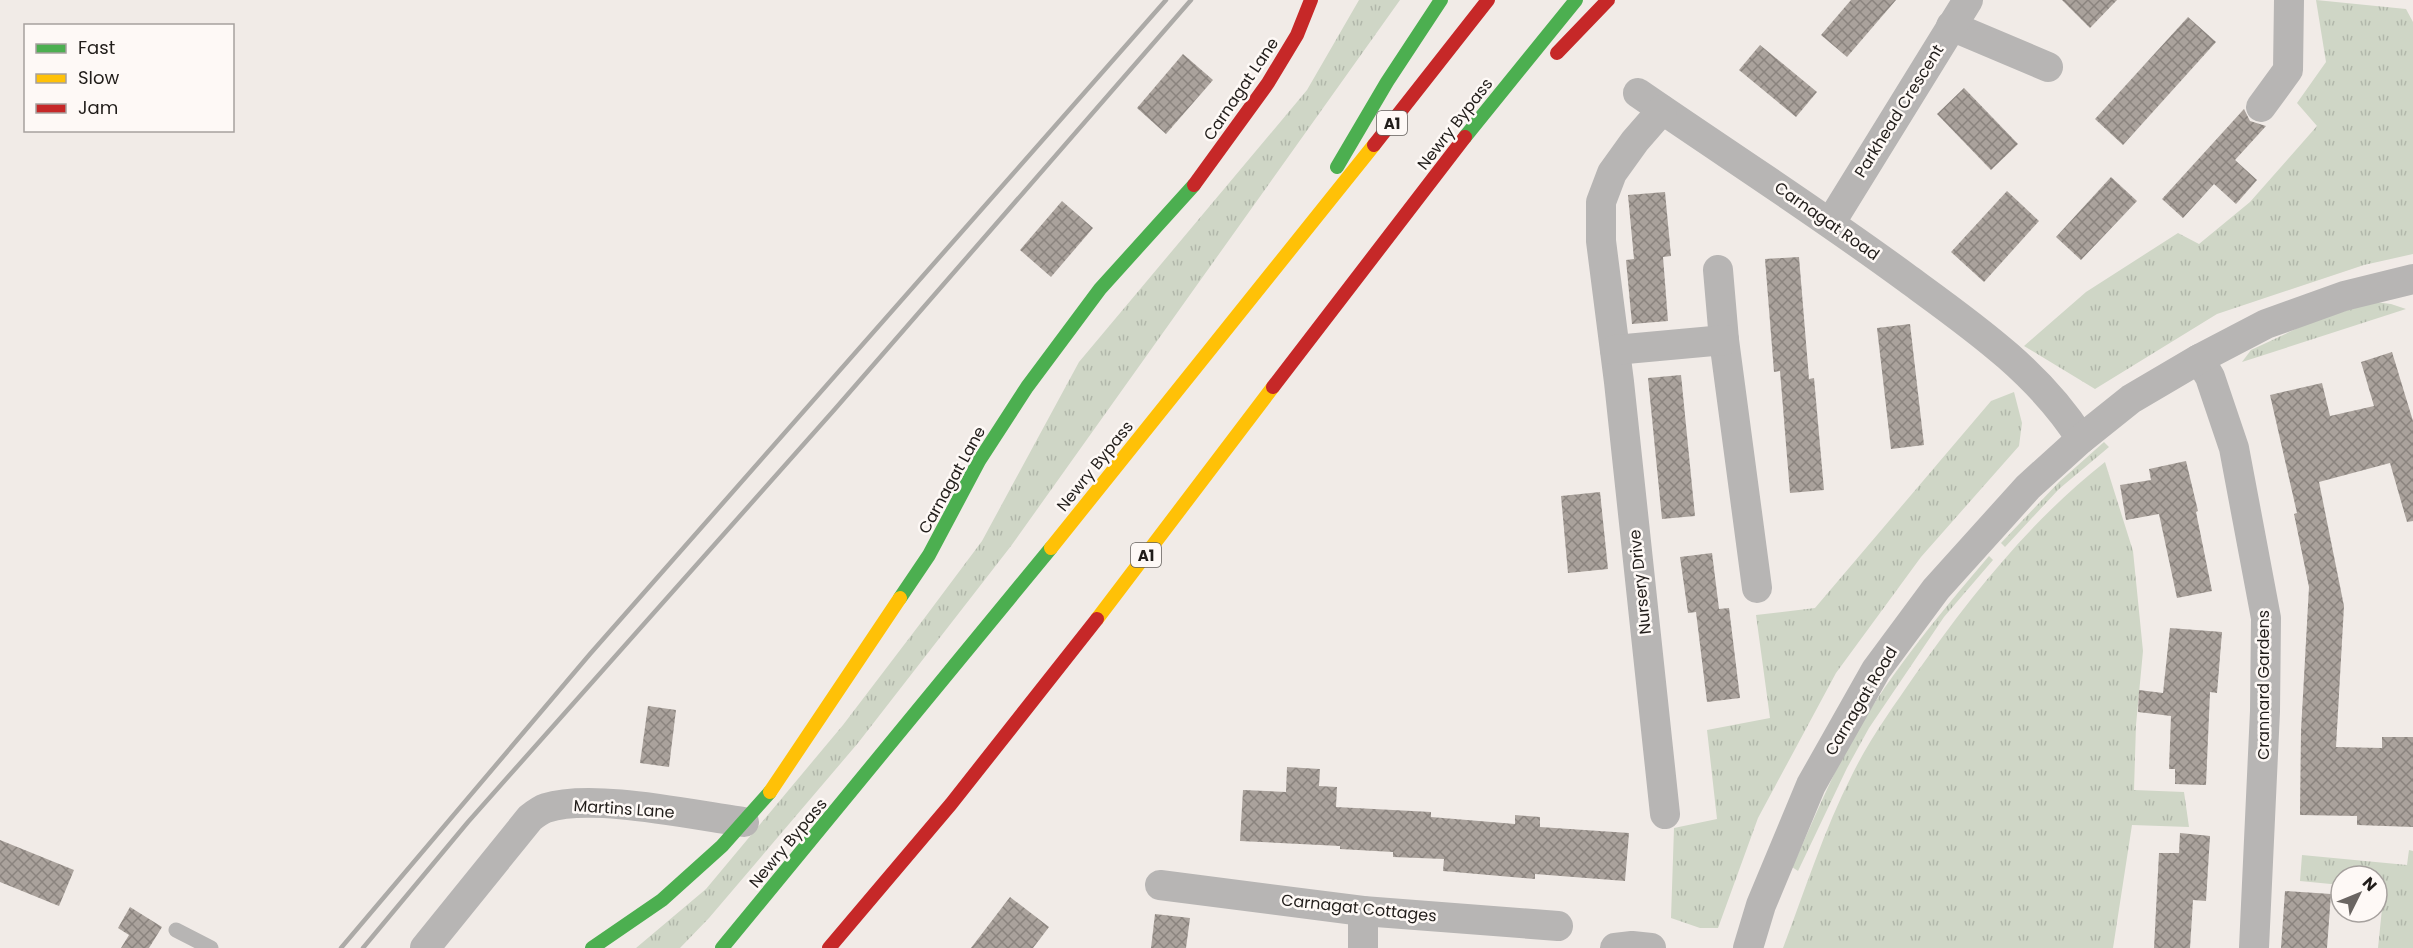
<svg xmlns="http://www.w3.org/2000/svg" width="2413" height="948" font-family="Poppins,sans-serif">
	<defs>
		<pattern id="grass-tufts" width="24" height="20" patternUnits="userSpaceOnUse" patternTransform="scale(1.5)"><rect width="24" height="20" fill="#cfd6c6"/><path d="M3 7l-1-3M5 7V3M7 7l1-3M15 17l-1-3M17 17v-4M19 17l1-3" fill="none" stroke="#b1b7aa"/></pattern>
		<pattern id="building-cross-hatch" width="8" height="8" patternUnits="userSpaceOnUse" patternTransform="scale(1.5)"><rect width="8" height="8" fill="#aaa29c"/><path d="M0 0l8 8M0 8l8-8" fill="none" stroke="#8a837e"/></pattern>
	</defs>
	<rect width="100%" height="100%" fill="#f1ebe7"/>
	<!-- grass -->
	<g fill="url(#grass-tufts)">
		<path d="M1359,0H1400L1011,546L858,743L709,918L680,948H636L706,889L843,725L926,616L982,541L1079,362L1307,90Z"/>
		<path d="M2316,0L2406,9L2413,22V254L2364,265L2217,314L2095,389L2024,346L2086,292L2178,233L2199,244L2250,202L2317,126L2297,103L2326,62Z"/>
		<path d="M2375,302L2391,304L2406,309L2242,362L2251,350L2315,320Z"/>
		<path d="M2014,392L2022,423L2019,446L1921,557L1836,673L1758,818L1718,928H1700L1671,918L1674,828L1717,819L1707,730L1770,718L1756,615L1815,608L1991,401Z"/>
		<path d="M2104,442L2109,447L2059,489L2005,547L2001,543L2059,482Z"/>
		<path d="M2105,462L2133,551L2143,651L2136,725L2134,790L2184,792L2189,827L2132,825L2113,948H1783C1805,890 1824,830 1852,775C1869,740 1893,707 1915,675C1970,597 2030,521 2105,462Z"/>
		<path d="M1989,556L1993,560L1944,617L1869,728L1847,768L1798,871L1792,867C1810,829 1826,788 1846,751C1884,680 1937,617 1989,556Z"/>
		<path d="M2409,850L2413,851V948H2378L2384,889L2377,888V876H2341V885L2300,881L2302,855L2407,865Z"/>
	</g>
	<!-- building -->
	<g fill="url(#building-cross-hatch)">
		<path d="M1851,0H1896L1847,57L1821,35Z"/>
		<path d="M2062,0H2117L2090,28Z"/>
		<path d="M2188,17L2216,42L2123,145L2095,119Z"/>
		<path d="M1760,45L1817,92L1796,117L1739,70Z"/>
		<path d="M1183,54L1213,80L1166,134L1137,108Z"/>
		<path d="M1964,88L2018,144L1991,170L1937,114Z"/>
		<path d="M2244,109L2250,121L2266,126L2235,160L2257,180L2236,204L2214,184L2183,218L2162,199Z"/>
		<path d="M2111,177L2137,201L2081,260L2056,237Z"/>
		<path d="M2007,191L2039,221L1984,282L1951,252Z"/>
		<path d="M1665,192L1671,256L1663,257L1668,321L1632,324L1626,260L1634,259L1628,195Z"/>
		<path d="M1062,201L1093,228L1051,277L1020,250Z"/>
		<path d="M1799,257L1809,379L1814,378L1824,490L1790,493L1780,371L1774,372L1765,259Z"/>
		<path d="M1910,324L1924,445L1891,449L1877,328Z"/>
		<path d="M2392,352L2413,421V521L2407,522L2390,463L2319,482L2344,606L2336,747L2382,748V737H2413V827L2357,825V816L2300,815L2301,731L2309,587L2294,514L2297,513L2270,395L2322,383L2330,416L2374,406L2361,362Z"/>
		<path d="M1681,375L1695,516L1662,519L1648,378Z"/>
		<path d="M2186,461L2198,511L2196,512L2212,591L2177,598L2159,514L2126,520L2120,485L2151,480L2149,469Z"/>
		<path d="M1600,492L1608,569L1568,573L1561,496Z"/>
		<path d="M1712,553L1719,609L1729,608L1740,698L1707,702L1696,612L1688,613L1680,557Z"/>
		<path d="M2170,628L2222,632L2217,693L2210,692L2206,785L2175,784V769H2169L2171,716L2138,712L2139,690L2163,693Z"/>
		<path d="M648,706L676,710L669,767L640,763Z"/>
		<path d="M1287,767L1320,769L1319,786L1337,787L1336,807L1431,812V817L1515,824V815L1540,817V827L1629,833L1625,881L1535,874V879L1443,871L1444,859L1393,857V852L1340,849V846L1240,841L1243,790L1286,792Z"/>
		<path d="M2180,833L2210,836L2206,901L2193,900L2190,948H2154L2159,853H2179Z"/>
		<path d="M0,840L74,870L59,906L0,882Z"/>
		<path d="M2285,891L2331,894L2327,948H2281Z"/>
		<path d="M1010,897L1049,927L1033,948H971Z"/>
		<path d="M130,907L162,927L149,948H121L129,935L118,928Z"/>
		<path d="M1155,914L1190,918L1186,948H1151Z"/>
	</g>
	<g fill="none" stroke-linecap="round" stroke-linejoin="round">
		<!-- lane -->
		<path stroke="#b7b5b4" stroke-width="15" d="M176,930L211,948"/>
		<!-- street -->
		<g stroke="#b7b5b4" stroke-width="30">
			<path d="M1951,26L2048,67"/>
			<path d="M1638,93C1728,155 1820,214 1908,279C1971,325 2039,372 2081,439"/>
			<path d="M2261,107L2288,70L2289,0"/>
			<path d="M1662,110L1635,141L1612,173L1601,202V241L1619,382L1665,814"/>
			<path d="M1831,222L1968,0"/>
			<path d="M1718,270L1724,340L1757,588"/>
			<path d="M1615,350L1724,340"/>
			<path d="M2199,359L2210,377L2234,448L2266,618L2265,711L2254,948"/>
			<path d="M1160,885L1363,911L1558,926"/>
			<path d="M425,948L530,818C535,814 540,810 546,808C593,793 692,815 744,822"/>
			<path d="M1363,948V911"/>
			<path d="M1615,948L1632,946L1651,948"/>
			<path d="M1748,948L1761,905L1811,785L1876,670L1936,589L2028,487L2081,439L2131,399L2199,359L2266,324L2344,296L2413,279"/>
		</g>
		<!-- fast -->
		<g stroke="#4caf50" stroke-width="14">
			<path d="M1465,137L1576,0"/>
			<path d="M1337,167L1387,82L1441,0"/>
			<path d="M900,598L929,555L979,461L1027,387L1100,289L1194,185"/>
			<path d="M592,948L662,900L722,846L770,792"/>
			<path d="M722,948L1051,548"/>
		</g>
		<!-- slow -->
		<g stroke="#ffc107" stroke-width="14">
			<path d="M1051,548L1374,145"/>
			<path d="M1097,619L1273,387"/>
			<path d="M770,792L900,598"/>
		</g>
		<!-- jam -->
		<g stroke="#c62828" stroke-width="14">
			<path d="M1557,53L1608,0"/>
			<path d="M1374,145L1488,0"/>
			<path d="M1194,185L1268,83L1297,35L1311,0"/>
			<path d="M1273,387L1465,137"/>
			<path d="M829,948L951,804L1097,619"/>
		</g>
		<!-- rail -->
		<g stroke="#acaaa7" stroke-width="4.5">
			<path d="M341,948L590,654L1166,0"/>
			<path d="M363,948L468,822L835,409L1191,0"/>
		</g>
	</g>
	<g text-anchor="middle" dominant-baseline="central" stroke-width="5" stroke-linejoin="round" paint-order="stroke">
		<!-- shield labels -->
		<g fill="#fef9f6" stroke="#635f5c" stroke-width="1.5">
			<rect x="1377" y="111" width="30" height="24" rx="4.5"/>
			<rect x="1131" y="543" width="30" height="24" rx="4.5"/>
		</g>
		<g font-size="15" font-weight="bold" fill="#211d1a">
			<text x="1392" y="123">A1</text>
			<text x="1146" y="555">A1</text>
		</g>
		<!-- street labels -->
		<g font-size="16" fill="#211d1a" stroke="#fef9f6">
			<text transform="translate(1241 89) rotate(-56)">Carnagat Lane</text>
			<text transform="translate(1899 111) rotate(-58)">Parkhead Crescent</text>
			<text transform="translate(1455 124) rotate(-52)">Newry Bypass</text>
			<text transform="translate(1827 221) rotate(35)">Carnagat Road</text>
			<text transform="translate(1095 466) rotate(-51)">Newry Bypass</text>
			<text transform="translate(952 480) rotate(-61)">Carnagat Lane</text>
			<text transform="translate(1640 582) rotate(-96)">Nursery Drive</text>
			<text transform="translate(2263 685) rotate(-90)">Crannard Gardens</text>
			<text transform="translate(1861 701) rotate(-59)">Carnagat Road</text>
			<text transform="translate(624 809) rotate(4)">Martins Lane</text>
			<text transform="translate(788 843) rotate(-50)">Newry Bypass</text>
			<text transform="translate(1359 908) rotate(6)">Carnagat Cottages</text>
		</g>
	</g>
	<!-- legend -->
	<rect x="24" y="24" width="210" height="108" fill="#fef9f6" stroke="#a6a19e" stroke-width="1.5"/>
	<rect x="36" y="44" width="30" height="9" fill="#4caf50" stroke="#a6a19e" stroke-width="1.5"/>
	<text x="78" y="54" font-size="18" fill="#211d1a">Fast</text>
	<rect x="36" y="74" width="30" height="9" fill="#ffc107" stroke="#a6a19e" stroke-width="1.5"/>
	<text x="78" y="84" font-size="18" fill="#211d1a">Slow</text>
	<rect x="36" y="104" width="30" height="9" fill="#c62828" stroke="#a6a19e" stroke-width="1.5"/>
	<text x="78" y="114" font-size="18" fill="#211d1a">Jam</text>
	<!-- north arrow -->
	<g transform="translate(2359 894) rotate(47)"><circle r="28" fill="#fef9f6" stroke="#a6a19e" stroke-width="1.5"/>
	<path d="M0-4.5L10 22L0 15L-10 22Z" fill="#6a6562"/>
	<text y="-9" font-size="16" font-weight="bold" text-anchor="middle" fill="#211d1a">N</text>
	</g>
</svg>
